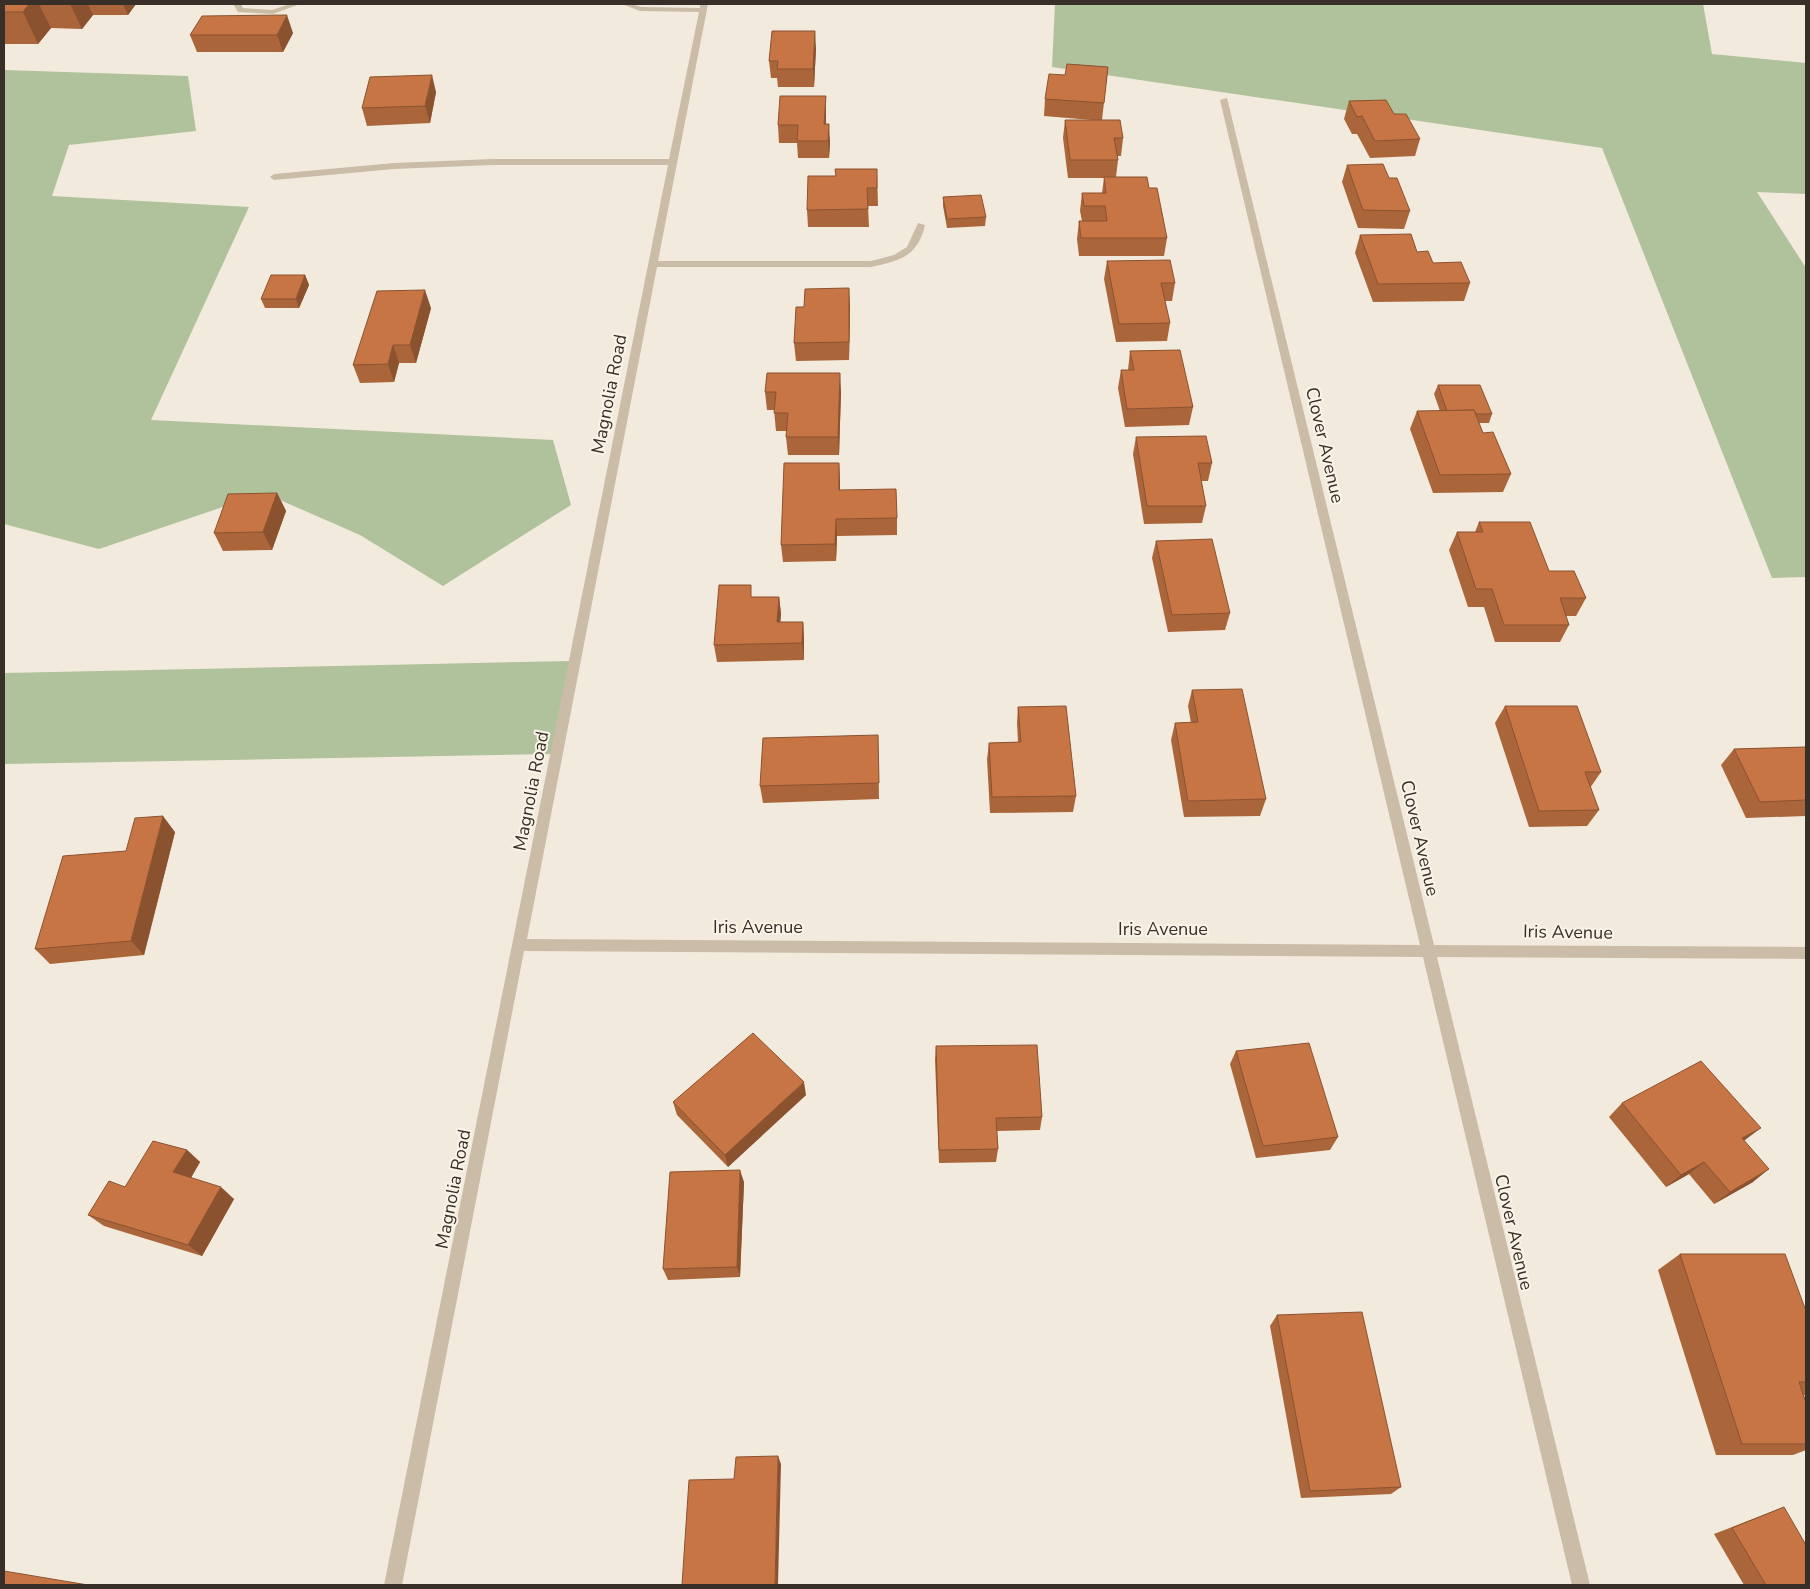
<svg xmlns="http://www.w3.org/2000/svg" width="1810" height="1589" font-family="'Nunito Sans',sans-serif">
	<rect width="100%" height="100%" fill="#f2eadc"/>
	<!-- green -->
	<g fill="#b0c29b">
		<path d="M1055,4H1703L1712,54L1806,63V194L1757,192L1806,268V577L1772,578L1602,148L1052,67Z"/>
		<path d="M4,70L188,76L196,131L69,145L52,196L249,207L151,420L553,440L571,505L443,586L360,535L264,493L99,549L4,524Z"/>
		<path d="M572,661L553,754L4,764V673Z"/>
	</g>
	<g fill="none" stroke-linecap="round" stroke-linejoin="round">
		<!-- minor -->
		<g fill="#cbbca7" fill-rule="evenodd">
			<path d="M233,4H241L243,8L272,10L290,4H300L273,14L238,12Z"/>
			<path d="M622,4H632L641,7L700,8V4H708L658,261H871L894,255L907,247L918,223L925,225C918,256 900,261 871,267H657L527,939L1420,945L1220,100L1227,98L1434,945L1806,947V959L1437,957L1590,1585H1572L1423,957L524,951L402,1585H384L668,165H492L394,169L274,180L270,177L274,174L394,163L492,159H669L699,12L640,11Z"/>
		</g>
	</g>
	<!-- wall -->
	<g fill="#ab653a">
		<path d="M4,4H136L128,15H93L82,29L51,28L38,44H4Z"/>
		<path d="M293,33L283,52H197L190,35Z"/>
		<path d="M816,48L814,87H778L777,78H771L769,61Z"/>
		<path d="M1108,67L1102,120L1123,138L1121,156H1117L1118,160L1116,177L1149,188L1167,238L1164,256H1079L1077,239L1079,221H1082L1080,211L1082,193H1102L1104,178H1068L1063,138L1065,120H1092L1044,116L1045,99L1065,75Z"/>
		<path d="M436,92L430,123L367,126L362,108Z"/>
		<path d="M1349,101L1394,114L1420,139L1415,156L1370,158L1357,134H1352L1344,119Z"/>
		<path d="M826,113V124L830,142L829,158H798L797,143H779L778,125Z"/>
		<path d="M1347,165L1389,178L1410,211L1404,229L1358,228L1342,182Z"/>
		<path d="M877,169L878,206H868L869,227H808L807,210L836,176Z"/>
		<path d="M943,197L986,217L985,226L947,228L943,206Z"/>
		<path d="M1360,235L1417,252L1433,263L1470,283L1464,301L1373,302L1355,253Z"/>
		<path d="M1107,261L1175,283L1172,301H1165L1170,323L1167,341L1116,342L1104,279Z"/>
		<path d="M305,275L309,285L299,308H265L261,299Z"/>
		<path d="M850,306L849,360L796,361L794,343L804,307Z"/>
		<path d="M431,308L416,363H399L394,382L360,383L353,365Z"/>
		<path d="M1130,351L1193,407L1189,425L1125,427L1118,388L1121,370H1128Z"/>
		<path d="M1438,385L1492,414L1489,423H1479L1483,433L1511,474L1503,492L1433,493L1410,429L1417,411H1440L1434,394Z"/>
		<path d="M841,391L839,455H788L786,437L787,431H776L774,410H767L765,392Z"/>
		<path d="M1136,437L1212,463L1208,481H1201L1206,506L1202,523L1144,524L1133,454Z"/>
		<path d="M839,463L840,490L897,518V535L837,536L836,561L783,562L781,545Z"/>
		<path d="M277,493L286,511L272,550L223,551L214,533Z"/>
		<path d="M1479,522L1549,571L1586,598L1576,616H1566L1569,625L1560,642H1495L1484,607H1468L1449,550L1457,532H1475Z"/>
		<path d="M1156,541L1230,613L1225,630L1168,632L1152,558Z"/>
		<path d="M753,597H779L781,614L780,622H803L804,639V660L717,662L714,645Z"/>
		<path d="M1192,690L1266,799L1260,816L1184,817L1171,740L1175,723H1191L1188,706Z"/>
		<path d="M1505,706L1601,772L1590,788L1599,810L1587,826L1529,827L1495,723Z"/>
		<path d="M1018,707L1076,796L1073,812L990,813L987,759L989,743L1018,742L1017,723Z"/>
		<path d="M878,735L879,799L763,803L760,786Z"/>
		<path d="M1806,747V816L1746,818L1721,765L1734,749Z"/>
		<path d="M175,832L144,955L50,964L35,949L126,851Z"/>
		<path d="M936,1046L1042,1117L1040,1130L997,1131L998,1149L996,1162L939,1163L935,1060Z"/>
		<path d="M1236,1051L1338,1137L1330,1150L1256,1158L1230,1064Z"/>
		<path d="M806,1095L728,1167L677,1115L673,1102Z"/>
		<path d="M1622,1103L1744,1141L1753,1182L1714,1204L1689,1174L1666,1187L1609,1117Z"/>
		<path d="M187,1150L200,1162L191,1178L234,1199L202,1256L104,1226L88,1215L125,1187Z"/>
		<path d="M744,1182L740,1277L668,1280L663,1269Z"/>
		<path d="M1680,1254L1806,1311V1395H1804L1806,1403V1450L1793,1455H1716L1658,1270Z"/>
		<path d="M1277,1315L1401,1487L1391,1494L1301,1498L1270,1326Z"/>
		<path d="M1784,1507L1806,1585H1744L1714,1534Z"/>
	</g>
	<!-- shaded-wall -->
	<g fill="#8b5230">
		<path d="M29,4H39L51,28L38,44L23,12Z"/>
		<path d="M70,4H88L93,15L82,29Z"/>
		<path d="M123,4H136L128,15Z"/>
		<path d="M287,15L293,33L283,52L277,35Z"/>
		<path d="M815,31L816,48L814,87L813,69Z"/>
		<path d="M432,75L436,92L430,123L425,106Z"/>
		<path d="M826,96V113L825,142L824,124Z"/>
		<path d="M829,124L830,142L829,158L828,141Z"/>
		<path d="M305,275L309,285L299,308L296,299Z"/>
		<path d="M849,288L850,306L849,360Z"/>
		<path d="M425,290L431,308L416,363L410,345Z"/>
		<path d="M393,345L399,363L394,382L388,364Z"/>
		<path d="M840,373L841,391L839,455L838,437Z"/>
		<path d="M839,463L840,480V508L839,490Z"/>
		<path d="M277,493L286,511L272,550L263,532Z"/>
		<path d="M836,519L837,536L836,561L835,544Z"/>
		<path d="M779,597L781,614L779,639L777,622Z"/>
		<path d="M803,622L804,639V660L802,643Z"/>
		<path d="M163,816L175,832L144,955L131,941Z"/>
		<path d="M804,1082L806,1095L728,1167L725,1155Z"/>
		<path d="M1761,1128L1745,1140L1726,1150L1742,1138Z"/>
		<path d="M187,1150L200,1162L187,1184L173,1172Z"/>
		<path d="M1704,1162L1689,1174L1666,1187L1681,1175Z"/>
		<path d="M1769,1169L1753,1182L1714,1204L1730,1192Z"/>
		<path d="M740,1170L744,1182L740,1277L737,1267Z"/>
		<path d="M221,1187L234,1199L202,1256L188,1245Z"/>
		<path d="M778,1456L781,1464L778,1585H775Z"/>
	</g>
	<!-- building -->
	<g fill="#c77544" stroke="#8b5230">
		<path d="M4,4H29L23,12H4Z"/>
		<path d="M287,15L277,35H190L202,16Z"/>
		<path d="M772,31H815L813,69H777L778,61H769Z"/>
		<path d="M1067,64L1108,67L1104,103L1045,99L1049,74L1065,75Z"/>
		<path d="M432,75L425,106L362,108L370,77Z"/>
		<path d="M780,96H826L824,124H829L828,141H797L798,125H778Z"/>
		<path d="M1386,100L1394,114H1406L1420,139L1375,141L1362,116L1357,117L1349,101Z"/>
		<path d="M1065,120H1120L1123,138H1114L1118,160H1070Z"/>
		<path d="M1383,164L1389,178H1397L1410,211L1363,210L1347,165Z"/>
		<path d="M835,169H877V188H867L868,209L807,210L808,176H836Z"/>
		<path d="M1104,177H1147L1149,188H1157L1167,238H1081L1079,221H1107L1105,206H1084L1082,193H1106Z"/>
		<path d="M981,195L986,217L947,219L943,197Z"/>
		<path d="M1411,234L1417,252L1428,251L1433,263L1461,262L1470,283L1378,284L1360,235Z"/>
		<path d="M1170,260L1175,283H1161L1170,323L1119,324L1107,261Z"/>
		<path d="M271,275H305L296,299H261Z"/>
		<path d="M849,288V342L794,343L796,307H804L805,289Z"/>
		<path d="M425,290L410,345H393L388,364L353,365L377,291Z"/>
		<path d="M1180,350L1193,407L1127,409L1121,370H1134L1130,351Z"/>
		<path d="M767,373H840L838,437H786L788,413H774L776,392H765Z"/>
		<path d="M1438,385H1480L1492,414H1476L1474,410L1447,411Z"/>
		<path d="M1474,410L1483,433L1493,432L1511,474L1440,475L1417,411Z"/>
		<path d="M1206,436L1212,463H1198L1206,506H1147L1136,437Z"/>
		<path d="M784,463H839V490L896,489L897,518L836,519L835,544L781,545Z"/>
		<path d="M277,493L263,532L214,533L228,494Z"/>
		<path d="M1479,522H1530L1549,571H1574L1586,598H1560L1569,625H1504L1492,589H1476L1457,532H1483Z"/>
		<path d="M1212,539L1230,613L1172,615L1156,541Z"/>
		<path d="M719,585H751V597H779L777,622H803L802,643L714,645Z"/>
		<path d="M1242,689L1266,799L1188,801L1175,723L1198,722L1192,690Z"/>
		<path d="M1066,706L1076,796L992,797L989,743L1021,742L1018,707Z"/>
		<path d="M1505,706H1577L1601,772H1585L1599,810L1539,811Z"/>
		<path d="M878,735L879,783L760,786L763,738Z"/>
		<path d="M1806,747V800L1760,802L1734,749Z"/>
		<path d="M163,816L131,941L35,949L63,856L126,851L135,818Z"/>
		<path d="M753,1033L804,1082L725,1155L673,1102Z"/>
		<path d="M1309,1043L1338,1137L1263,1146L1236,1051Z"/>
		<path d="M1037,1045L1042,1117L996,1118L998,1149L939,1150L936,1046Z"/>
		<path d="M1701,1061L1761,1128L1742,1138L1769,1169L1730,1192L1704,1162L1681,1175L1622,1103Z"/>
		<path d="M153,1141L187,1150L173,1172L221,1187L188,1245L88,1215L109,1181L125,1187Z"/>
		<path d="M740,1170L737,1267L663,1269L670,1172Z"/>
		<path d="M1680,1254H1785L1806,1311V1382H1799L1806,1403V1444H1742Z"/>
		<path d="M1362,1312L1401,1487L1310,1491L1277,1315Z"/>
		<path d="M778,1456L775,1585H682L689,1480L734,1479L736,1457Z"/>
		<path d="M1784,1507L1806,1545V1585H1766L1732,1528Z"/>
		<path d="M4,1571L88,1585H4Z"/>
	</g>
	<g text-anchor="middle" dominant-baseline="central" stroke-width="4" stroke-linejoin="round" paint-order="stroke">
		<!-- street labels -->
		<g font-size="18" fill="#372f28" stroke="#faf4e8">
			<text transform="translate(609 394) rotate(-79)">Magnolia Road</text>
			<text transform="translate(1325 445) rotate(77)">Clover Avenue</text>
			<text transform="translate(531 791) rotate(-79)">Magnolia Road</text>
			<text transform="translate(1420 838) rotate(77)">Clover Avenue</text>
			<text x="758" y="927">Iris Avenue</text>
			<text x="1163" y="929">Iris Avenue</text>
			<text transform="translate(1568 932) rotate(1)">Iris Avenue</text>
			<text transform="translate(453 1189) rotate(-79)">Magnolia Road</text>
			<text transform="translate(1514 1232) rotate(77)">Clover Avenue</text>
		</g>
	</g>
	<!-- border -->
	<rect width="1810" height="1589" fill="none" stroke="#372f28" stroke-width="10"/>
</svg>
